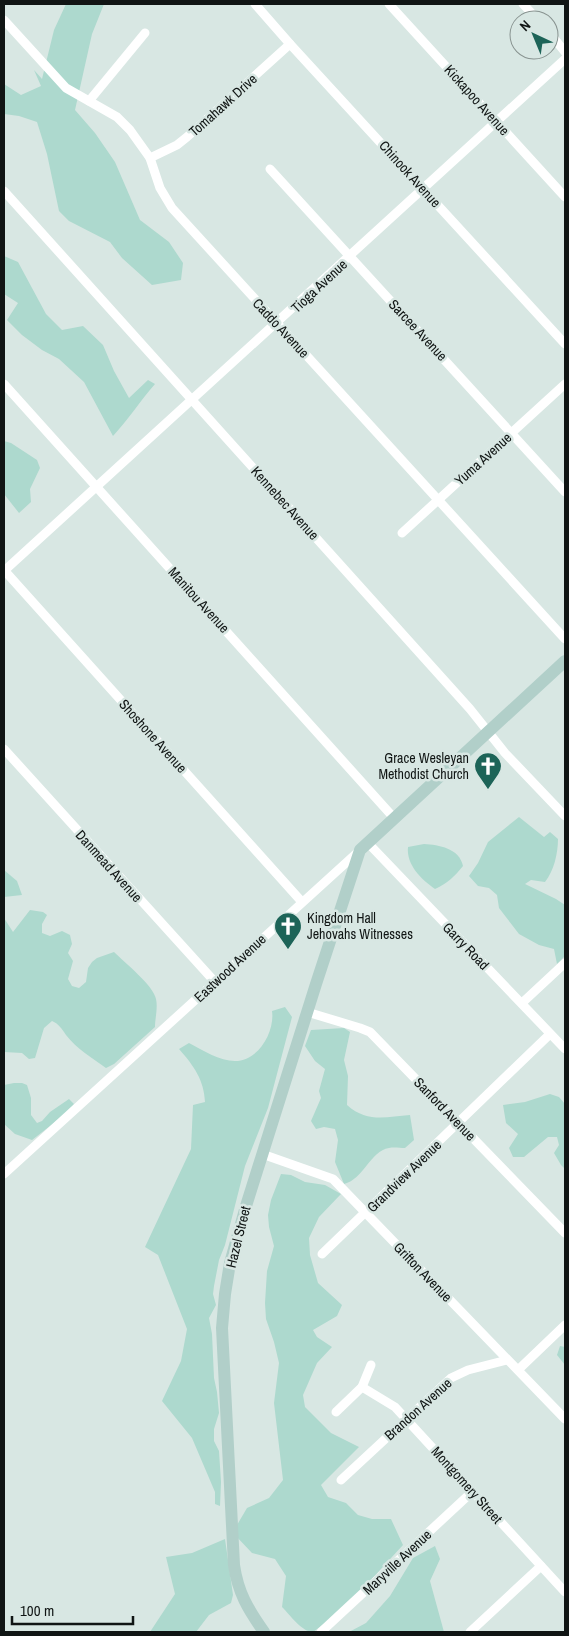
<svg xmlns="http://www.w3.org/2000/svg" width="569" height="1636" font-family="'Archivo Narrow',sans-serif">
	<rect width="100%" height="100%" fill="#d8e7e3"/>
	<!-- green -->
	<g fill="#add9ce">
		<path d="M66,4H104L92,34L75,110L95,133L115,162L140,220L169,242L183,263L181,280L152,285L122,258L110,242L69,221L59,211L47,154L37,122L19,116L4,114V84L21,95L41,86L34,70L42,79L54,30Z"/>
		<path d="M4,256L18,262L46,314L62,330L83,326L103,345L114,371L129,398L148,380L155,384C140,401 128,420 113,436L84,382L59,359L42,350L22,335L7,320L18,303L4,294Z"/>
		<path d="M4,441L11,443L37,460L40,468L30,489L31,502L19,513L4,494Z"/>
		<path d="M519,817L544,837L550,832L558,839C558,853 554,871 545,882L531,880L525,884L556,899L565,905V956L557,964L554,949L539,945L519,934L499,908L497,895L489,888L478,886L469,876L478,863L488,842Z"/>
		<path d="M424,844C439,845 459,848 463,866C455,876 448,883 435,889C422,880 406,865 408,847Z"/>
		<path d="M4,870L17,881L22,895L4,897Z"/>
		<path d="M30,910L43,912L47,915L42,924V933L50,936L62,931L70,935L72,944L68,953L73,961L68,979L72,986L79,988L86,982L88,968L92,962L97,958L114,952C124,962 154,986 156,999C158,1007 155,1019 155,1027L114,1064L106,1068C92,1058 77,1049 66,1035C62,1029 59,1024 52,1021L44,1028L35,1058L29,1059L22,1053L4,1052V918L13,932Z"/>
		<path d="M285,1007L292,1017L268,1108L245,1166L225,1245L219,1260L214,1286L213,1294L216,1305L209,1318L212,1334L214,1378L217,1392L219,1413L214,1429V1441L219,1451L221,1482L220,1506L215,1504V1492L192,1438L162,1401L181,1361L187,1329L158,1255L145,1247L191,1149L193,1105L205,1102C204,1080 194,1066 179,1049L189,1043C202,1050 220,1061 235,1061C259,1061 275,1031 272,1011Z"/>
		<path d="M344,1028L350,1032L344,1060L348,1076L347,1105C367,1123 386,1117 410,1115L414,1140L405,1148C400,1148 394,1147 389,1148C370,1151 364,1179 344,1184L335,1162L338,1140L335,1129L324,1127L316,1129L311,1121L321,1098L319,1091L325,1069L315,1061L305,1046L311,1030Z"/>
		<path d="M14,1083H22L27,1085L31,1098V1115L37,1123L42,1121L50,1112L69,1099L74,1104L64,1115L32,1140L15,1134L4,1124V1085Z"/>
		<path d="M550,1094L559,1097L565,1104V1169L561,1165L554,1153L559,1145L557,1137H548L524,1157H513L509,1148L518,1134L506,1123L503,1105L525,1102Z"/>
		<path d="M281,1174L291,1175L305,1182L325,1185L341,1194L319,1217L309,1238L310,1255L318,1283L342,1305L337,1316L313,1330L317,1337L332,1347L317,1363L303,1395L305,1407L331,1433L359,1447L321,1485L328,1497L346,1503L358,1515L372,1519H391L403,1545L369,1582L332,1618L313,1632C302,1632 290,1615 282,1607L286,1576L275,1559L252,1553L234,1534L237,1525L247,1508L269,1498L283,1480L274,1403L279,1363L274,1342L266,1319L265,1303L267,1271L274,1246L269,1227L268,1215L271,1200Z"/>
		<path d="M560,1346L565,1347V1365L557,1355Z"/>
		<path d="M225,1539L233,1595L231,1603L209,1615L196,1632H150L175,1594L166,1557L192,1553Z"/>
		<path d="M435,1546L440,1559L430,1581L444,1632H349L366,1623L390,1596L413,1558Z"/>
	</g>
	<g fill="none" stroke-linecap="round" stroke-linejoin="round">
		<!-- street -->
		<g stroke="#fff" stroke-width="9">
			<path d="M255,4L290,44L565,344"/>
			<path d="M389,4L565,197"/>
			<path d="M523,4L538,20"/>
			<path d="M4,20L66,88L117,117L130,130L150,158L160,188L172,208L565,639"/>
			<path d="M549,32L565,52"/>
			<path d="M89,101L145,33"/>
			<path d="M150,158L177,145L187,137L290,44"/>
			<path d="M270,169L565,492"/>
			<path d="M4,191L470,709L505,753L565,816"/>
			<path d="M4,384L394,818"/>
			<path d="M402,533L565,384"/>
			<path d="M4,570L302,902"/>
			<path d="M4,571L565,59"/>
			<path d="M4,749L215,982"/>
			<path d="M368,843L565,1049"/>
			<path d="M522,1003L565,963"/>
			<path d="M307,1012L360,1028L370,1032L565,1233"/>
			<path d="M262,1154L333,1179L565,1419"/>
			<path d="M4,1174L359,851"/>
			<path d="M322,1254L550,1034"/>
			<path d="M518,1370L565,1325"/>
			<path d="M362,1387L395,1407L565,1592"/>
			<path d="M336,1412L362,1387L371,1365"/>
			<path d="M341,1480L451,1378L468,1370L507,1360"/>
			<path d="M321,1632L473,1491"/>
			<path d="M470,1632L541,1566"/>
		</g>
		<!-- secondary -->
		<path stroke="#b1cfc9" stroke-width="12" d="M264,1632C248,1609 238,1593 234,1565L222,1328L225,1294L230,1263L246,1206L316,984L360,850L565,661"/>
	</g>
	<!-- icons -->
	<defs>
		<g id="church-pin" transform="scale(1.4375)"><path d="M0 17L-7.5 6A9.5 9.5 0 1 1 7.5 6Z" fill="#1d6458" stroke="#d8e7e3"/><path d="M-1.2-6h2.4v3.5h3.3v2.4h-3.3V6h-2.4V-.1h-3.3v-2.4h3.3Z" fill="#fff"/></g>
	</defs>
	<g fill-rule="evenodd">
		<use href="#church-pin" x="488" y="766"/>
		<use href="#church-pin" x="288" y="926"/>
	</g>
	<g text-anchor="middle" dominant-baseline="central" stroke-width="5" stroke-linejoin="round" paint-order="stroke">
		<!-- street labels -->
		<g font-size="14" fill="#101514" stroke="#d8e7e3">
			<text transform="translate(477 100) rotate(48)">Kickapoo Avenue</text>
			<text transform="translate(223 105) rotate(-42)">Tomahawk Drive</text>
			<text transform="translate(410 174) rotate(48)">Chinook Avenue</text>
			<text transform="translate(319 286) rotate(-43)">Tioga Avenue</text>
			<text transform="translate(281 328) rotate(47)">Caddo Avenue</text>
			<text transform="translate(418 330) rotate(47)">Sarcee Avenue</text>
			<text transform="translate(483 459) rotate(-42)">Yuma Avenue</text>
			<text transform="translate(285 503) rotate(48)">Kennebec Avenue</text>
			<text transform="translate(199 600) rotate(48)">Manitou Avenue</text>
			<text transform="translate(153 736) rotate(48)">Shoshone Avenue</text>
			<text transform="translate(109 866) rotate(48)">Danmead Avenue</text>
			<text transform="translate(466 946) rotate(46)">Garry Road</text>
			<text transform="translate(230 968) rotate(-43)">Eastwood Avenue</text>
			<text transform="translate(445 1109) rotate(46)">Sanford Avenue</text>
			<text transform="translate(404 1176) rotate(-44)">Grandview Avenue</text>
			<text transform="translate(238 1237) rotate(-76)">Hazel Street</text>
			<text transform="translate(423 1272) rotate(46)">Grifton Avenue</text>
			<text transform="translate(418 1409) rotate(-42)">Brandon Avenue</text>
			<text transform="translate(467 1485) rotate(48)">Montgomery Street</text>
			<text transform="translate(397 1562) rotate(-43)">Maryville Avenue</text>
		</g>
		<!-- poi labels -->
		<g font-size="14" fill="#101514" stroke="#d8e7e3" text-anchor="end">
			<text x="469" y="758">Grace Wesleyan<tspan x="469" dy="16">Methodist Church</tspan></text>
			<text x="307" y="918" text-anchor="start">Kingdom Hall<tspan x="307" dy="16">Jehovahs Witnesses</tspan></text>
		</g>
	</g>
	<!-- border -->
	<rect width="569" height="1636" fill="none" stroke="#101514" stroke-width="10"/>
	<!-- north arrow -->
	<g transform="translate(534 35) rotate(316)"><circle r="24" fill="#d8e7e3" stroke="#889390"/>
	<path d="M0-4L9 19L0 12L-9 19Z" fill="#1d6458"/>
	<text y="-8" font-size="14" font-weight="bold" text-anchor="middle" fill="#101514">N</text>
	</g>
	<!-- scale -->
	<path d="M12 1616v8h121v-8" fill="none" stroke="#101514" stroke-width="2.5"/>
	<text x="20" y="1616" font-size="15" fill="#101514" stroke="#d8e7e3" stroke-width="4" paint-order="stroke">100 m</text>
</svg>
